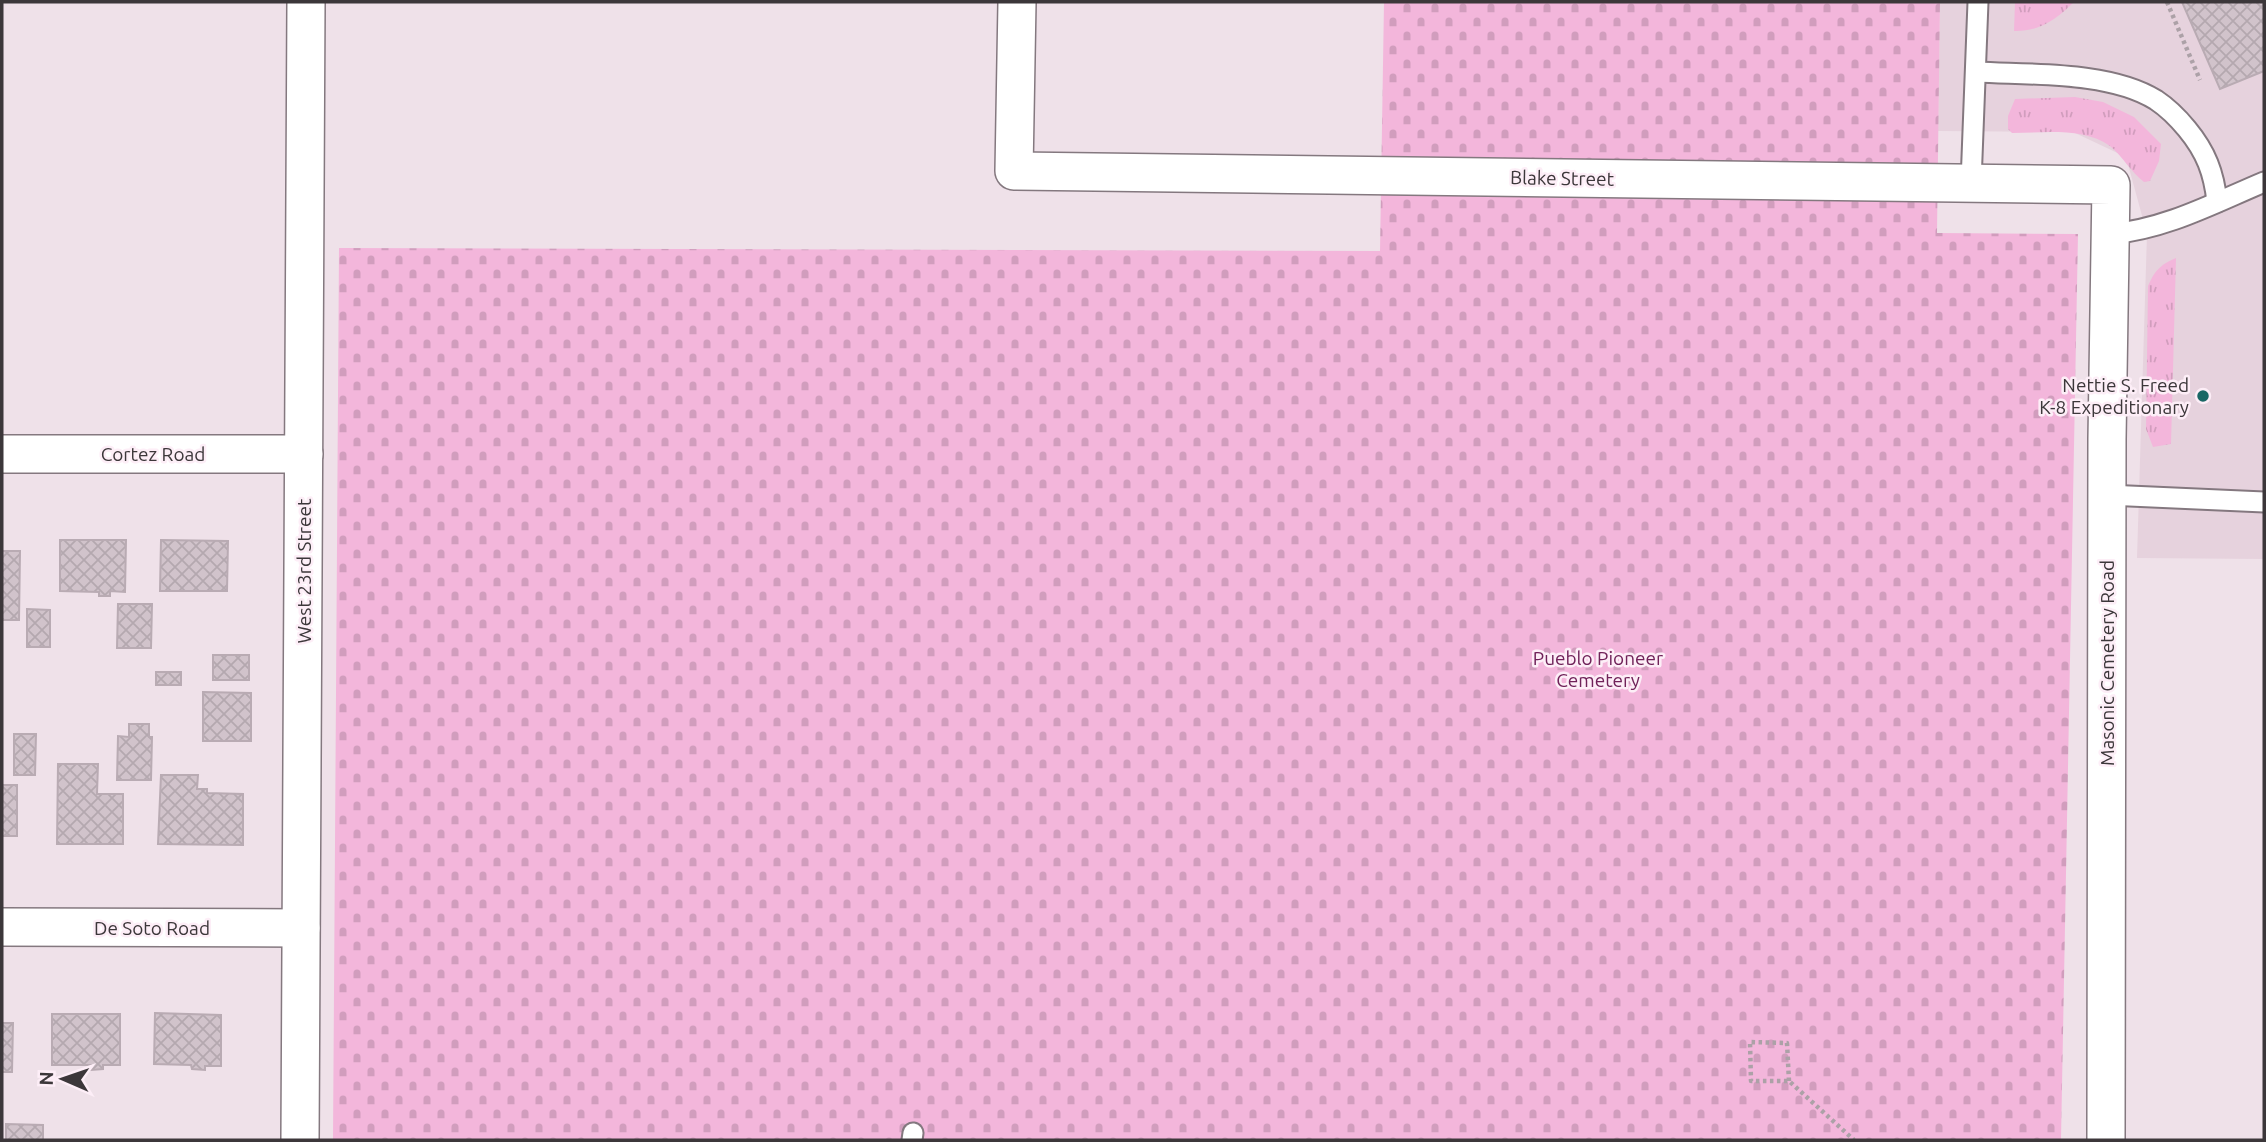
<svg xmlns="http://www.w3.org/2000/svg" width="2266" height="1142" font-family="Ubuntu,sans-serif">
	<defs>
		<pattern id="grass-tufts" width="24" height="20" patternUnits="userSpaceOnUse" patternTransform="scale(1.75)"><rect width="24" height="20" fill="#f3b6db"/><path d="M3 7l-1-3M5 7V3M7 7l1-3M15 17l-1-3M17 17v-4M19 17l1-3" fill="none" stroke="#d19dbd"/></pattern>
		<pattern id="cemetery-stones" width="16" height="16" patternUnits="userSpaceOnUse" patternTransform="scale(1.75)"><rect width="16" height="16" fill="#f3b6db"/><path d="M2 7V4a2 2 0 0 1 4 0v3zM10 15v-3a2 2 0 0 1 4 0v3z" fill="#d19dbd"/></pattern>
		<pattern id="building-cross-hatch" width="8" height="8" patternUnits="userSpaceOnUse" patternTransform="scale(1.75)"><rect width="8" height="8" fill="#d1c3cb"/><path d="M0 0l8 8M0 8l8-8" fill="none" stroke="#b4a8af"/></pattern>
	</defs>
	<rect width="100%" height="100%" fill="#efe1e9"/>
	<!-- built -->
	<path fill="#e6d2dd" d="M1940,2H2264V559L2137,558L2147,234L2126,157L2073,132L1938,131Z"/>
	<!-- grass -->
	<g fill="url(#grass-tufts)">
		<path d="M2015,2H2074C2057,19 2039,32 2014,31Z"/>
		<path d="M2075,97L2103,102L2134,117L2161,144L2159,161L2150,181L2144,182C2131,172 2123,157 2110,146C2083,127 2043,133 2012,133L2008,129V116L2015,99Z"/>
		<path d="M2176,258L2171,444L2153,447L2146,429L2148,286C2155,270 2160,265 2176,258Z"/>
	</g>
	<!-- cemetery -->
	<path fill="url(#cemetery-stones)" d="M1384,2H1940L1937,233L2078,234L2061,1140H333L339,248L1380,251Z"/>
	<!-- building -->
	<g fill="url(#building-cross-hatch)" stroke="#b9abb3" stroke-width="2">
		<path d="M2182,2H2264V71L2220,89Z"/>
		<path d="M60,540H126L125,592L110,591V596H99V592L60,591Z"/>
		<path d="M161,540L228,541L227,591H160Z"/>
		<path d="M2,551H20L19,620H2Z"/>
		<path d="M118,604H152L151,648H117Z"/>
		<path d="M27,609L50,610V647H27Z"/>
		<rect x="213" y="655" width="36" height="25"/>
		<rect x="156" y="672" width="25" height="13"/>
		<path d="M203,692L251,693V741H203Z"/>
		<path d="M129,724H149V737H152L151,780H117L118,736L129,737Z"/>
		<path d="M14,734H36L35,775H14Z"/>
		<path d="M58,764H98L97,794H123V844H57Z"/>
		<path d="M161,775H198L197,789H207V793L243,794V845L158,844Z"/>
		<rect x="2" y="785" width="15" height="51"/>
		<path d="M155,1013L221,1015V1066H205V1070L192,1069L191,1065L154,1064Z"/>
		<path d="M52,1014H120V1065H103V1069L91,1070V1065H52Z"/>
		<path d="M2,1023H13L12,1072H2Z"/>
		<path d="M6,1124L43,1125V1140H6Z"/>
	</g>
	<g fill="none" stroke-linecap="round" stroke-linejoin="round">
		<!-- service casing -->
		<g stroke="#84787f" stroke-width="23">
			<g id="service">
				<path d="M1977,72C2030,75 2110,71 2156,100C2168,108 2178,118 2187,129C2206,152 2214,173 2217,202"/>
				<path d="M1971,183L1978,2"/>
				<path d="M2111,234C2166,229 2214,203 2264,182"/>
				<path d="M2107,495L2264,502"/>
				<path d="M912,1140L913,1133"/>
			</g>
		</g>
		<!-- minor casing -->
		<g stroke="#84787f" stroke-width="40">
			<g id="minor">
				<path d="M1017,2L1014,171L2111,185L2107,439L2106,1140"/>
				<path d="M2,454H304"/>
				<path d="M2,927L301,928"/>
				<path d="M300,1140L306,2"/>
			</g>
		</g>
		<!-- path -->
		<g stroke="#aca1a7" stroke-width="4.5" stroke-dasharray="3.5 3.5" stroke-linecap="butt">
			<path d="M2167,2L2200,80"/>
			<path d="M1789,1081L1787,1043L1750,1042L1751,1081H1789L1854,1140"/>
		</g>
		<!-- service -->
		<use href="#service" stroke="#fff" stroke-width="19"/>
		<!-- minor -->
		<use href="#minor" stroke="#fff" stroke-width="37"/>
	</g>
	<!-- markers -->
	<circle fill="#1a6765" stroke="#fdeef7" stroke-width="2.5" cx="2203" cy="396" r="7"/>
	<g text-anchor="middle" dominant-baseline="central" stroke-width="5" stroke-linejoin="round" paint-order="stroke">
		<!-- street labels -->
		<g font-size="19" fill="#3c373a" stroke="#fdeef7">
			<text transform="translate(1562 178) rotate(1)">Blake Street</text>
			<text x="153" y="454">Cortez Road</text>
			<text transform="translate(304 571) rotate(-90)">West 23rd Street</text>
			<text transform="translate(2107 663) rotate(-90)">Masonic Cemetery Road</text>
			<text x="152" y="928">De Soto Road</text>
		</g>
		<!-- poi labels -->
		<g font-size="19" fill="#3c373a" stroke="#fdeef7" text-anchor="end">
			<text x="2189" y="385">Nettie S. Freed<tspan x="2189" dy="22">K-8 Expeditionary</tspan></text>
		</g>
		<!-- park labels -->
		<g font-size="19" fill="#702259" stroke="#fdeef7">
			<text x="1598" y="658">Pueblo Pioneer<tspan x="1598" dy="22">Cemetery</tspan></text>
		</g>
	</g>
	<!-- border -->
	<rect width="2266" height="1142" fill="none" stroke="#3c373a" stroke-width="7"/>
	<!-- north arrow -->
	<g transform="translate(63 1079) rotate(272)" stroke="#fdeef7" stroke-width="5" paint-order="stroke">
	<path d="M0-5L12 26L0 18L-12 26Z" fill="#3c373a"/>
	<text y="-10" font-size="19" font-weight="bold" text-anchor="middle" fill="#3c373a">N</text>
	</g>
</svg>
